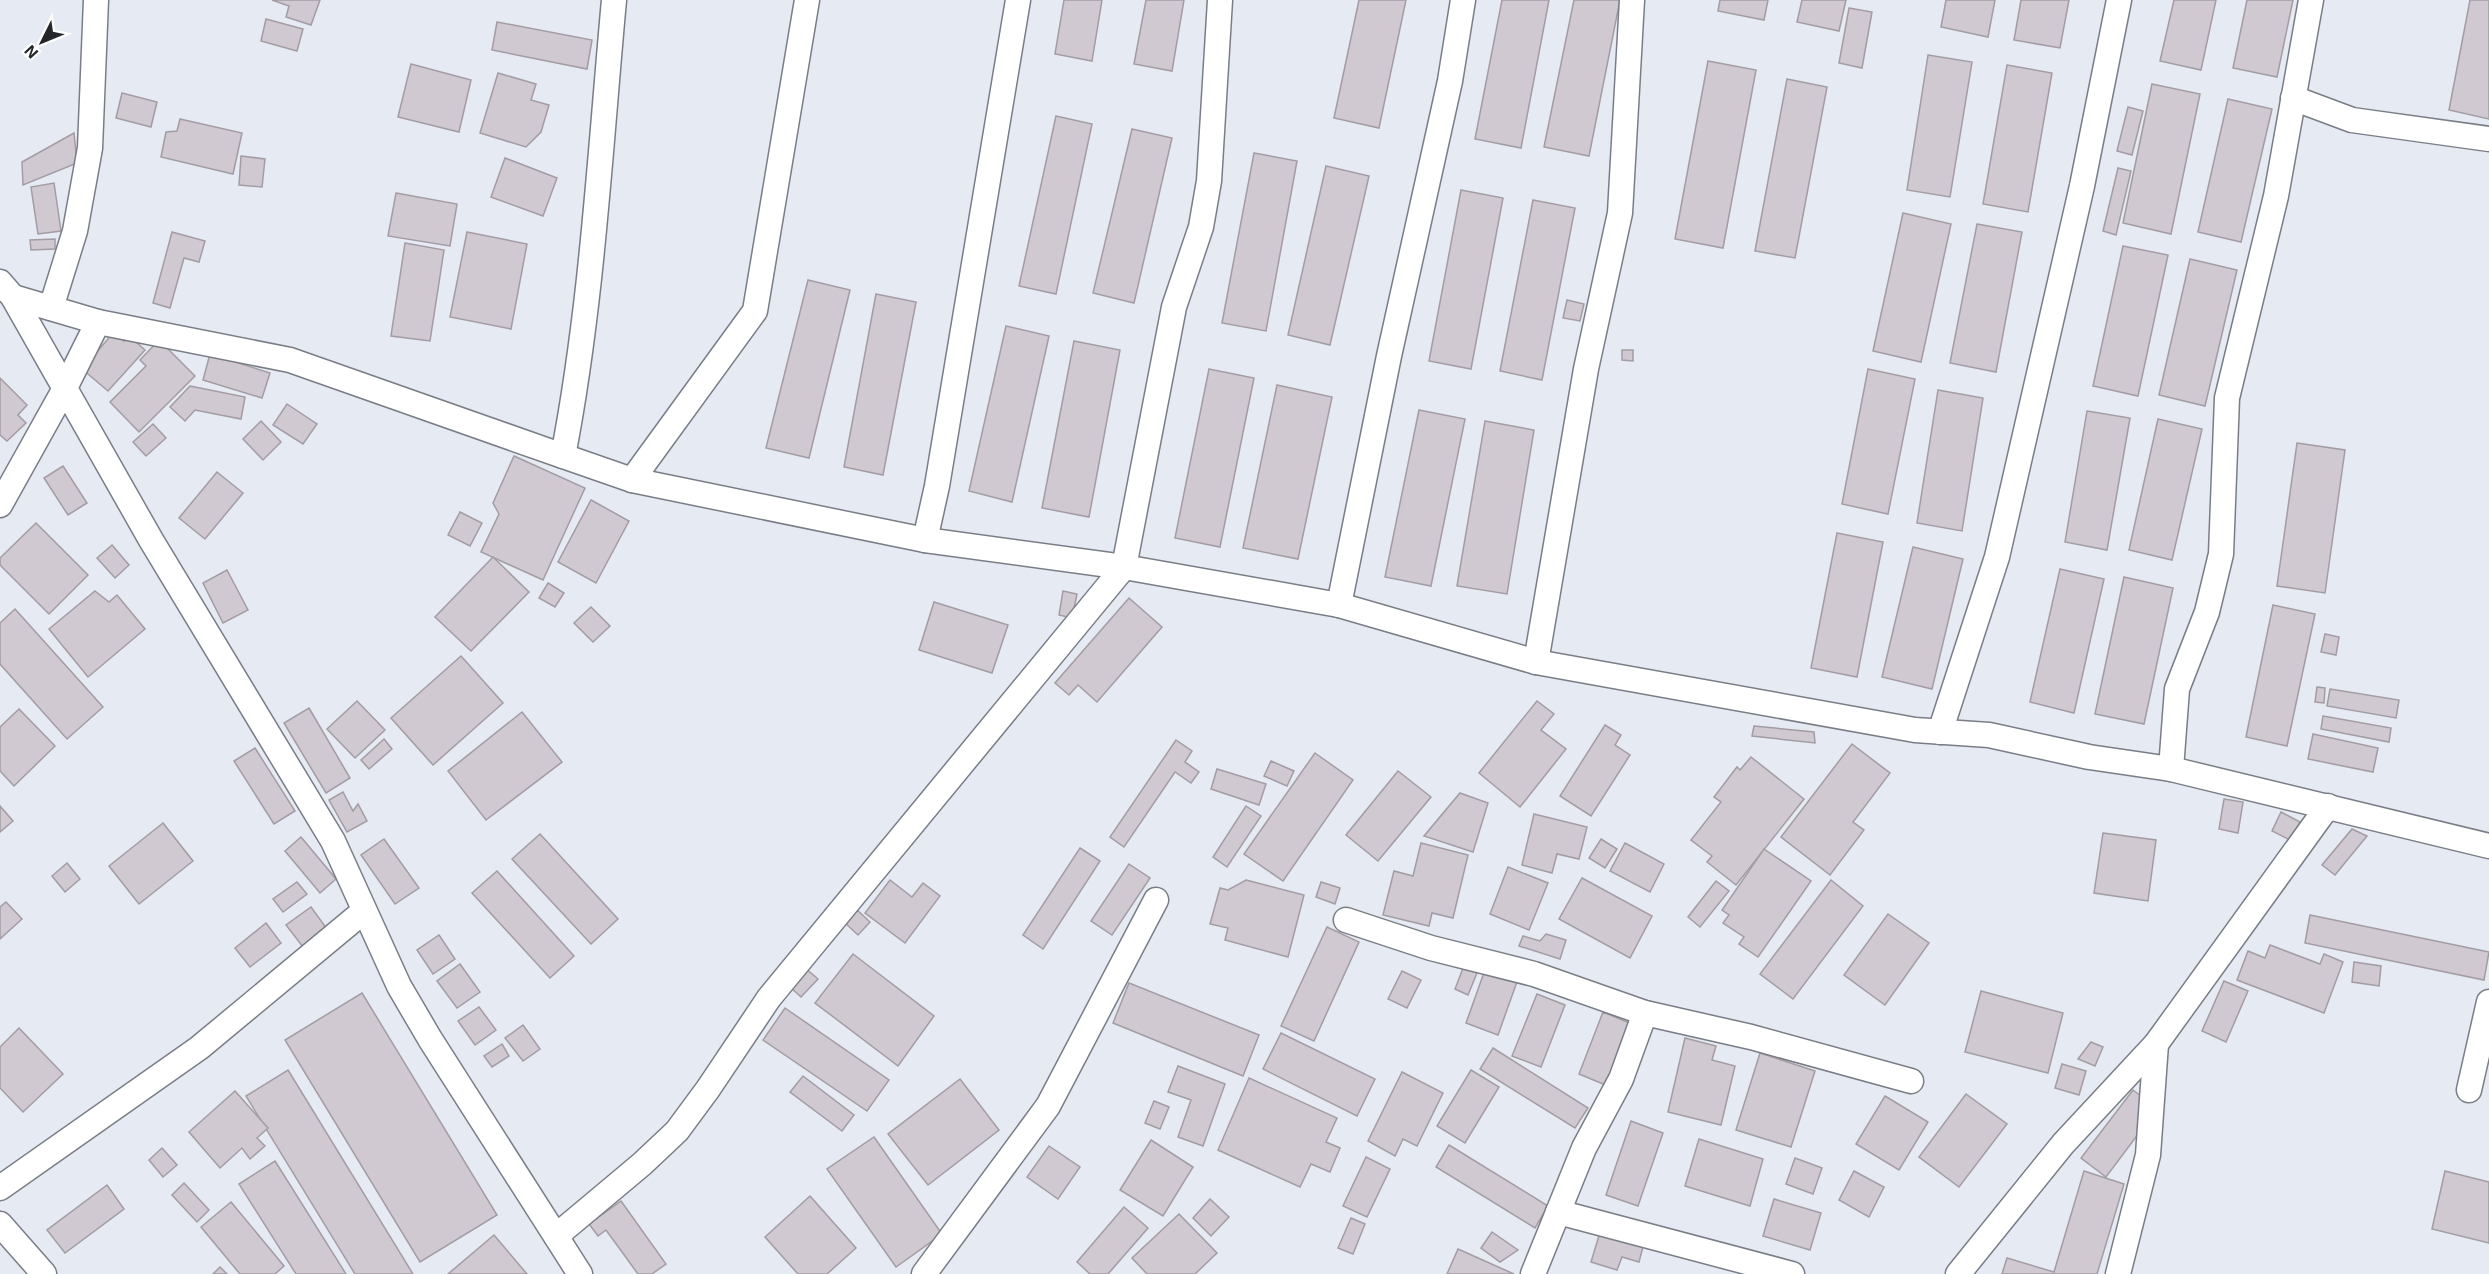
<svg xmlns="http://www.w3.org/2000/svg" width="2489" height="1274" font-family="'Exo 2',sans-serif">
	<rect width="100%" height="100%" fill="#e5eaf3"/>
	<!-- building -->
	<g fill="#d1c9d1" stroke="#a39ca3" stroke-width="1.5">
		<path d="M272,0H320L311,25L286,17L289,6Z"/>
		<path d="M1064,0H1102L1092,61L1055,54Z"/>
		<path d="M1146,0H1184L1172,71L1134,64Z"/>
		<path d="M1359,0H1406L1379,128L1334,118Z"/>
		<path d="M1502,0H1549L1521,148L1475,139Z"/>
		<path d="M1574,0H1620L1589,156L1544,147Z"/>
		<path d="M1720,0H1768L1764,20L1718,11Z"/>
		<path d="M1802,0H1846L1839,31L1797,22Z"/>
		<path d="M1946,0H1995L1988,37L1941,27Z"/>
		<path d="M2021,0H2069L2060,48L2014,40Z"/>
		<path d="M2174,0H2216L2201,70L2160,61Z"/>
		<path d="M2247,0H2293L2277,77L2233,68Z"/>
		<path d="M2470,0H2489V119L2449,110Z"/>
		<path d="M1849,8L1872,12L1862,68L1839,63Z"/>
		<path d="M266,19L303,29L297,51L261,41Z"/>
		<path d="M497,22L592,40L587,69L492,50Z"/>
		<path d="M1928,55L1972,62L1950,197L1907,190Z"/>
		<path d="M1708,61L1756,70L1723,248L1675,239Z"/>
		<path d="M411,64L471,80L459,132L398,117Z"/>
		<path d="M2007,65L2052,73L2028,212L1983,204Z"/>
		<path d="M498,73L536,84L531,100L549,105L541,132L526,147L480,133Z"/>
		<path d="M1787,79L1827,87L1795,258L1755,251Z"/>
		<path d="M2152,84L2200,94L2171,234L2123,223Z"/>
		<path d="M122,93L157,102L151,127L116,118Z"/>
		<path d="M2228,99L2272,109L2241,242L2198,232Z"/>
		<path d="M2128,107L2143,111L2132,155L2117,151Z"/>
		<path d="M1056,116L1092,124L1056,294L1019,286Z"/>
		<path d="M180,119L242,133L233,174L161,157L166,132L177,131Z"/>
		<path d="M1132,129L1172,138L1134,303L1093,293Z"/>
		<path d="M74,133L77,163L23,185L22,162Z"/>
		<path d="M1254,153L1297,161L1266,331L1222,323Z"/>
		<path d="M241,156L265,159L262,187L239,185Z"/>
		<path d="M505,158L557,178L543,216L491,197Z"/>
		<path d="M1326,166L1369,176L1330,345L1288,335Z"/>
		<path d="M2118,168L2131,171L2116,235L2103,231Z"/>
		<path d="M54,183L61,231L38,234L31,187Z"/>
		<path d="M1461,190L1503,198L1471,369L1429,361Z"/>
		<path d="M396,193L457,204L450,246L388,236Z"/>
		<path d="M1533,200L1575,208L1542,380L1500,371Z"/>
		<path d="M1903,213L1951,224L1921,362L1873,351Z"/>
		<path d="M1977,224L2022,232L1996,372L1950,363Z"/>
		<path d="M172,232L205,241L199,262L184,258L170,308L153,303Z"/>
		<path d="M467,232L527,244L511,329L450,317Z"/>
		<path d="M55,239V249L31,250L30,240Z"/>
		<path d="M405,243L444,250L430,341L391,336Z"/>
		<path d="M2123,246L2168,255L2138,396L2093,386Z"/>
		<path d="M2190,259L2237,270L2205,406L2159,395Z"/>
		<path d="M808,280L850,290L809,458L766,448Z"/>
		<path d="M876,294L916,302L883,475L844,467Z"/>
		<path d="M1567,300L1584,304L1580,321L1563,318Z"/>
		<path d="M1006,326L1049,336L1012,502L969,491Z"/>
		<path d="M114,332L124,341L128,335L145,350L108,391L82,369Z"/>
		<path d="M159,340L195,376L139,432L110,402L146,366L140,360Z"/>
		<path d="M1074,341L1120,350L1089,517L1042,508Z"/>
		<path d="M1622,350H1633V361L1622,360Z"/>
		<path d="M210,354L270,373L262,398L203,380Z"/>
		<path d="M1209,369L1254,378L1220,547L1175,538Z"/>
		<path d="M1868,369L1915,379L1888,514L1842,504Z"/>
		<path d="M0,378L27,405L18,415L26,423L7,441L0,435Z"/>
		<path d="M1277,385L1332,397L1298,559L1243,548Z"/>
		<path d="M190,386L245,397L241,419L195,410L185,421L170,407Z"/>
		<path d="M1938,390L1983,398L1962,531L1917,523Z"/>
		<path d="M287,404L317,424L303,444L273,425Z"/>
		<path d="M1419,410L1465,419L1431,586L1385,577Z"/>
		<path d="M2087,411L2130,418L2107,550L2065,542Z"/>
		<path d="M2158,419L2202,429L2172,560L2129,550Z"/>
		<path d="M261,421L281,442L263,460L243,439Z"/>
		<path d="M1485,421L1534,430L1507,594L1457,586Z"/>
		<path d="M153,424L166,438L146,456L133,442Z"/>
		<path d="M2297,443L2345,450L2325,593L2277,586Z"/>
		<path d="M514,456L585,488L543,580L481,552L499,514L493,503Z"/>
		<path d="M63,466L87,503L68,515L44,478Z"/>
		<path d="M217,472L243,493L205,539L179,518Z"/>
		<path d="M591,500L629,521L596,583L558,562Z"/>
		<path d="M460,512L482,523L470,546L448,535Z"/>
		<path d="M36,523L88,575L49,614L0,565V558Z"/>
		<path d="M1837,533L1883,542L1857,677L1811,668Z"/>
		<path d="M112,545L129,565L115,578L97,558Z"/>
		<path d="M1913,547L1963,559L1932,689L1882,677Z"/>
		<path d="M493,557L529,592L471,651L435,617Z"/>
		<path d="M2060,569L2104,579L2074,713L2030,702Z"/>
		<path d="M227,570L248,610L223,623L203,583Z"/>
		<path d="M2124,577L2173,588L2144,724L2095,714Z"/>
		<path d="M548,583L564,593L555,607L539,598Z"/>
		<path d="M95,591L109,602L117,595L145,629L88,677L49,629Z"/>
		<path d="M1063,591L1077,594L1072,618L1059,615Z"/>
		<path d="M1129,598L1162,627L1097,702L1078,685L1069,695L1055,683Z"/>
		<path d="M934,602L1008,625L992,673L919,650Z"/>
		<path d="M2273,605L2315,614L2287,746L2246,737Z"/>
		<path d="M591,607L610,626L593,642L574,623Z"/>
		<path d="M15,609L103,707L67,739L0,664V623Z"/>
		<path d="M2325,634L2339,637L2336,655L2321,652Z"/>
		<path d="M461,656L503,703L433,765L391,718Z"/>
		<path d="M2317,687L2325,688L2324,703L2315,702Z"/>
		<path d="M2330,689L2399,700L2396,718L2327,706Z"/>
		<path d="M357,701L385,730L355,758L327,729Z"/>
		<path d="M1537,701L1554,714L1541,730L1566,749L1520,807L1479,773Z"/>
		<path d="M309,708L350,778L326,793L284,723Z"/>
		<path d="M19,709L55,746L14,786L0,771V727Z"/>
		<path d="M522,712L562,762L486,820L448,771Z"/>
		<path d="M2323,716L2391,728L2389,742L2321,729Z"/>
		<path d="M1605,725L1621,735L1615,745L1630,755L1591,816L1560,796Z"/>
		<path d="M1754,726L1814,732L1815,743L1752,736Z"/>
		<path d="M2313,734L2378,748L2373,772L2308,759Z"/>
		<path d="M384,739L392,749L369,769L361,760Z"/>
		<path d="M1176,740L1192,751L1185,762L1199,772L1191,783L1175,772L1124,847L1110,837Z"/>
		<path d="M1852,744L1890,773L1853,822L1864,830L1830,875L1781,837Z"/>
		<path d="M255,748L295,811L274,824L234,761Z"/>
		<path d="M1315,753L1353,780L1283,881L1244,854Z"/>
		<path d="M1751,757L1804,799L1736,885L1707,862L1712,856L1691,840L1721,802L1714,797L1737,767L1740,770Z"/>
		<path d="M1271,761L1294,771L1287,786L1264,776Z"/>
		<path d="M1217,769L1266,784L1259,805L1211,789Z"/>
		<path d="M1398,771L1431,797L1378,861L1346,835Z"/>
		<path d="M343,792L353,811L358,804L367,821L347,832L329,800Z"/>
		<path d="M1460,793L1488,803L1473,852L1424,836Z"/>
		<path d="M2224,799L2243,802L2238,833L2219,829Z"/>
		<path d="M0,806L13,821L0,832Z"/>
		<path d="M1246,806L1261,816L1227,867L1213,857Z"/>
		<path d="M2281,812L2300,822L2290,840L2272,831Z"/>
		<path d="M1534,814L1587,827L1579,859L1557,854L1552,873L1522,865Z"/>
		<path d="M163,823L193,861L139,904L109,866Z"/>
		<path d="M2352,829L2367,836L2335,875L2322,865Z"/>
		<path d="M2103,833L2156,840L2148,901L2094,893Z"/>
		<path d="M540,834L618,919L591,944L512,859Z"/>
		<path d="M301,837L336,879L320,893L285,851Z"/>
		<path d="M384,839L419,888L395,904L361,855Z"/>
		<path d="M1601,839L1617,849L1605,868L1589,858Z"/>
		<path d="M1421,843L1468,855L1453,918L1432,913L1429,926L1383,915L1394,871L1413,876Z"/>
		<path d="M1625,843L1664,864L1650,892L1610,871Z"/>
		<path d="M1080,848L1100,861L1043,949L1023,935Z"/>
		<path d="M1764,849L1811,881L1758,957L1739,944L1744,937L1723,923L1729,915L1722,910Z"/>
		<path d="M67,863L80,879L65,892L52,876Z"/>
		<path d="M1129,864L1150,878L1112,935L1091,921Z"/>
		<path d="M1508,867L1548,883L1529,930L1490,914Z"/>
		<path d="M497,871L574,956L550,978L472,893Z"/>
		<path d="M1582,878L1652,916L1630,958L1559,919Z"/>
		<path d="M890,880L912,897L923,883L940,896L905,943L865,913Z"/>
		<path d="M1246,880L1304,895L1288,957L1225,940L1228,928L1210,924L1220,888L1228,890Z"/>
		<path d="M1831,880L1863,906L1793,999L1760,974Z"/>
		<path d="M1716,881L1729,891L1700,927L1688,917Z"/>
		<path d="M297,882L307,894L283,912L273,899Z"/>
		<path d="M1321,882L1340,888L1335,904L1316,897Z"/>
		<path d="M6,902L22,919L0,939V907Z"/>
		<path d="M311,907L327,929L303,947L286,925Z"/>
		<path d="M856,909L870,922L858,935L844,922Z"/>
		<path d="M1888,914L1929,943L1885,1005L1844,975Z"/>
		<path d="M2310,915L2489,952L2484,980L2305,943Z"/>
		<path d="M266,923L281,943L250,967L235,948Z"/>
		<path d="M1327,927L1359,942L1314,1041L1281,1026Z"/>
		<path d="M1546,934L1566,940L1560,959L1519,946L1523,936L1540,941Z"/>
		<path d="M439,935L455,959L433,974L417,950Z"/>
		<path d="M2270,945L2320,964L2324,954L2343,962L2324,1013L2237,980L2248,951L2265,958Z"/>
		<path d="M853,954L934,1016L898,1066L815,1003Z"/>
		<path d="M2354,962L2381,966L2379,986L2352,982Z"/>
		<path d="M1465,963L1479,968L1468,995L1455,989Z"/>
		<path d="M460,964L480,992L457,1008L437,981Z"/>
		<path d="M804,967L818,979L801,997L788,985Z"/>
		<path d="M1486,967L1518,979L1498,1035L1466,1023Z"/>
		<path d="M1402,971L1421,980L1407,1008L1388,999Z"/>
		<path d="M2224,981L2248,991L2226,1042L2202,1031Z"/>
		<path d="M1129,983L1259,1035L1243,1076L1113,1023Z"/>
		<path d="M1981,991L2063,1013L2048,1073L1965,1052Z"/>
		<path d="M362,993L497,1215L420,1262L285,1040Z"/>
		<path d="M1537,994L1565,1005L1541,1067L1512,1056Z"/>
		<path d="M479,1007L496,1030L475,1045L458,1021Z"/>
		<path d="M785,1008L889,1080L867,1111L763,1040Z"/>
		<path d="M1603,1012L1632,1024L1608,1086L1579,1074Z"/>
		<path d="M523,1025L540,1049L523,1061L505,1038Z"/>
		<path d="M19,1028L63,1074L23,1112L0,1088V1047Z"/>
		<path d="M1281,1033L1375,1079L1357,1116L1263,1069Z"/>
		<path d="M1685,1038L1716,1046L1712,1060L1735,1066L1721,1125L1668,1112Z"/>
		<path d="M2091,1042L2103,1047L2095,1066L2078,1059Z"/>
		<path d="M502,1044L509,1056L492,1067L484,1056Z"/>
		<path d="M1493,1048L1588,1108L1575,1128L1480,1069Z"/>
		<path d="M1760,1053L1815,1071L1791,1147L1736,1130Z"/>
		<path d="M2062,1064L2086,1071L2079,1095L2055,1088Z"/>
		<path d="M1178,1066L1225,1084L1203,1146L1178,1137L1191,1100L1168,1092Z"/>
		<path d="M288,1070L413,1274H355L246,1096Z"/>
		<path d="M1471,1070L1499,1087L1465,1143L1437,1126Z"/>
		<path d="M1402,1072L1443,1093L1417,1146L1403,1139L1395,1156L1368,1141Z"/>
		<path d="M803,1076L854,1115L842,1131L790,1092Z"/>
		<path d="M1249,1078L1337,1118L1326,1142L1340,1148L1330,1172L1311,1164L1300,1187L1218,1150Z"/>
		<path d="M960,1079L999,1130L928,1185L888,1134Z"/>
		<path d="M2133,1090L2145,1099L2139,1133L2106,1177L2081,1158Z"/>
		<path d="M235,1091L268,1128L257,1138L265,1146L250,1159L242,1148L220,1168L189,1132Z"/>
		<path d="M1966,1094L2007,1124L1959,1187L1919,1157Z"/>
		<path d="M1885,1096L1928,1122L1899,1170L1856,1144Z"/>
		<path d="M1154,1101L1169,1107L1160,1129L1145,1123Z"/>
		<path d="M1631,1121L1663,1133L1638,1206L1606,1195Z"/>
		<path d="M874,1137L942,1234L896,1267L827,1169Z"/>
		<path d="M1699,1139L1763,1159L1750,1206L1685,1186Z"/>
		<path d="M1151,1140L1193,1167L1163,1216L1120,1190Z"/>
		<path d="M1449,1145L1548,1206L1535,1228L1436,1167Z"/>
		<path d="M1049,1146L1080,1167L1058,1199L1027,1177Z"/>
		<path d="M162,1148L177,1165L163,1177L149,1160Z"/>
		<path d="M1366,1157L1390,1169L1367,1217L1343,1206Z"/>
		<path d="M1795,1158L1822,1168L1813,1194L1786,1184Z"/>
		<path d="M275,1161L346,1274H296L239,1184Z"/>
		<path d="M1854,1171L1884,1187L1869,1217L1839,1200Z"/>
		<path d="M2084,1171L2124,1184L2097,1274H2002L2007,1258L2054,1272Z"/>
		<path d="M2445,1171L2489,1182V1243L2432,1229Z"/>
		<path d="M184,1183L209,1210L197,1222L172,1195Z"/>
		<path d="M107,1185L124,1209L65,1253L47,1230Z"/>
		<path d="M810,1196L856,1248L827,1274H798L765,1237Z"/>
		<path d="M1210,1199L1229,1217L1211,1236L1193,1218Z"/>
		<path d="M1774,1199L1821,1213L1810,1250L1763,1236Z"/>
		<path d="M621,1201L666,1264L652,1274H638L606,1230L598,1236L589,1224Z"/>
		<path d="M231,1202L284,1266L275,1274H240L201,1227Z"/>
		<path d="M1124,1207L1148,1228L1108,1274H1090L1077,1262Z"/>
		<path d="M1179,1214L1217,1253L1195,1274H1147L1132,1258Z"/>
		<path d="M1351,1218L1365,1224L1353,1254L1338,1248Z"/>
		<path d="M1601,1229L1644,1243L1639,1262L1622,1257L1617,1270L1591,1262Z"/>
		<path d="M1492,1232L1518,1250L1500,1262L1481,1248Z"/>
		<path d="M494,1235L527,1274H448Z"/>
		<path d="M1458,1249L1514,1274H1447Z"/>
		<path d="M220,1267L227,1274H213Z"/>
	</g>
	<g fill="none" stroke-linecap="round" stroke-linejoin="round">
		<!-- street casing -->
		<g stroke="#797e86" stroke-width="27">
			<g id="street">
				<path d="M2293,98L2352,120L2489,139"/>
				<path d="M0,282L13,297L151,540L333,841L399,986L430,1039L580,1274"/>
				<path d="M13,297L98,322L290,360L563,456C592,306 600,152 614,0"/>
				<path d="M51,308L75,231L90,148L96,0"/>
				<path d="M563,456L632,480L925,540L1124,567L1339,605L1536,662L1915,730L1989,735L2089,757L2171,769L2489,846"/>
				<path d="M632,480L755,311L807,0"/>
				<path d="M0,505L64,390L98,322"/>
				<path d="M925,540L937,486L1018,0"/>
				<path d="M1339,605L1389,356L1450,81L1463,0"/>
				<path d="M1536,662L1586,369L1620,213L1632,0"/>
				<path d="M1940,732L1997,557L2082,186L2119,0"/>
				<path d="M2171,769L2177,689L2207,612L2221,554L2227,398L2276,196L2311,0"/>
				<path d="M1346,920L1431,948L1534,974L1645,1013L1751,1037L1911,1081"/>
				<path d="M2469,1090L2489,1002"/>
				<path d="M0,1188L199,1048L364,911"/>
				<path d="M1558,1212L1792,1274"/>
				<path d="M0,1224L44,1274"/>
				<path d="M556,1236L642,1164L677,1131L708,1089L769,998L1124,567L1174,307L1201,227L1209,181L1220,0"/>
				<path d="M924,1274L1048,1106L1156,900"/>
				<path d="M1533,1274L1584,1148L1621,1079L1645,1013"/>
				<path d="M1958,1274L2063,1144L2156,1044L2328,806"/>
				<path d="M2118,1274L2148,1155L2156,1044"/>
			</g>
		</g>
		<!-- street -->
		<use href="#street" stroke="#fff" stroke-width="24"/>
	</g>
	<!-- north arrow -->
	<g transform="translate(42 42) rotate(227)" stroke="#ffffff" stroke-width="4.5" paint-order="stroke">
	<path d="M0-4.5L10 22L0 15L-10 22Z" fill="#242629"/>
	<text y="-9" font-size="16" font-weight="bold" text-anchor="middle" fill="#242629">N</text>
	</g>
</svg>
